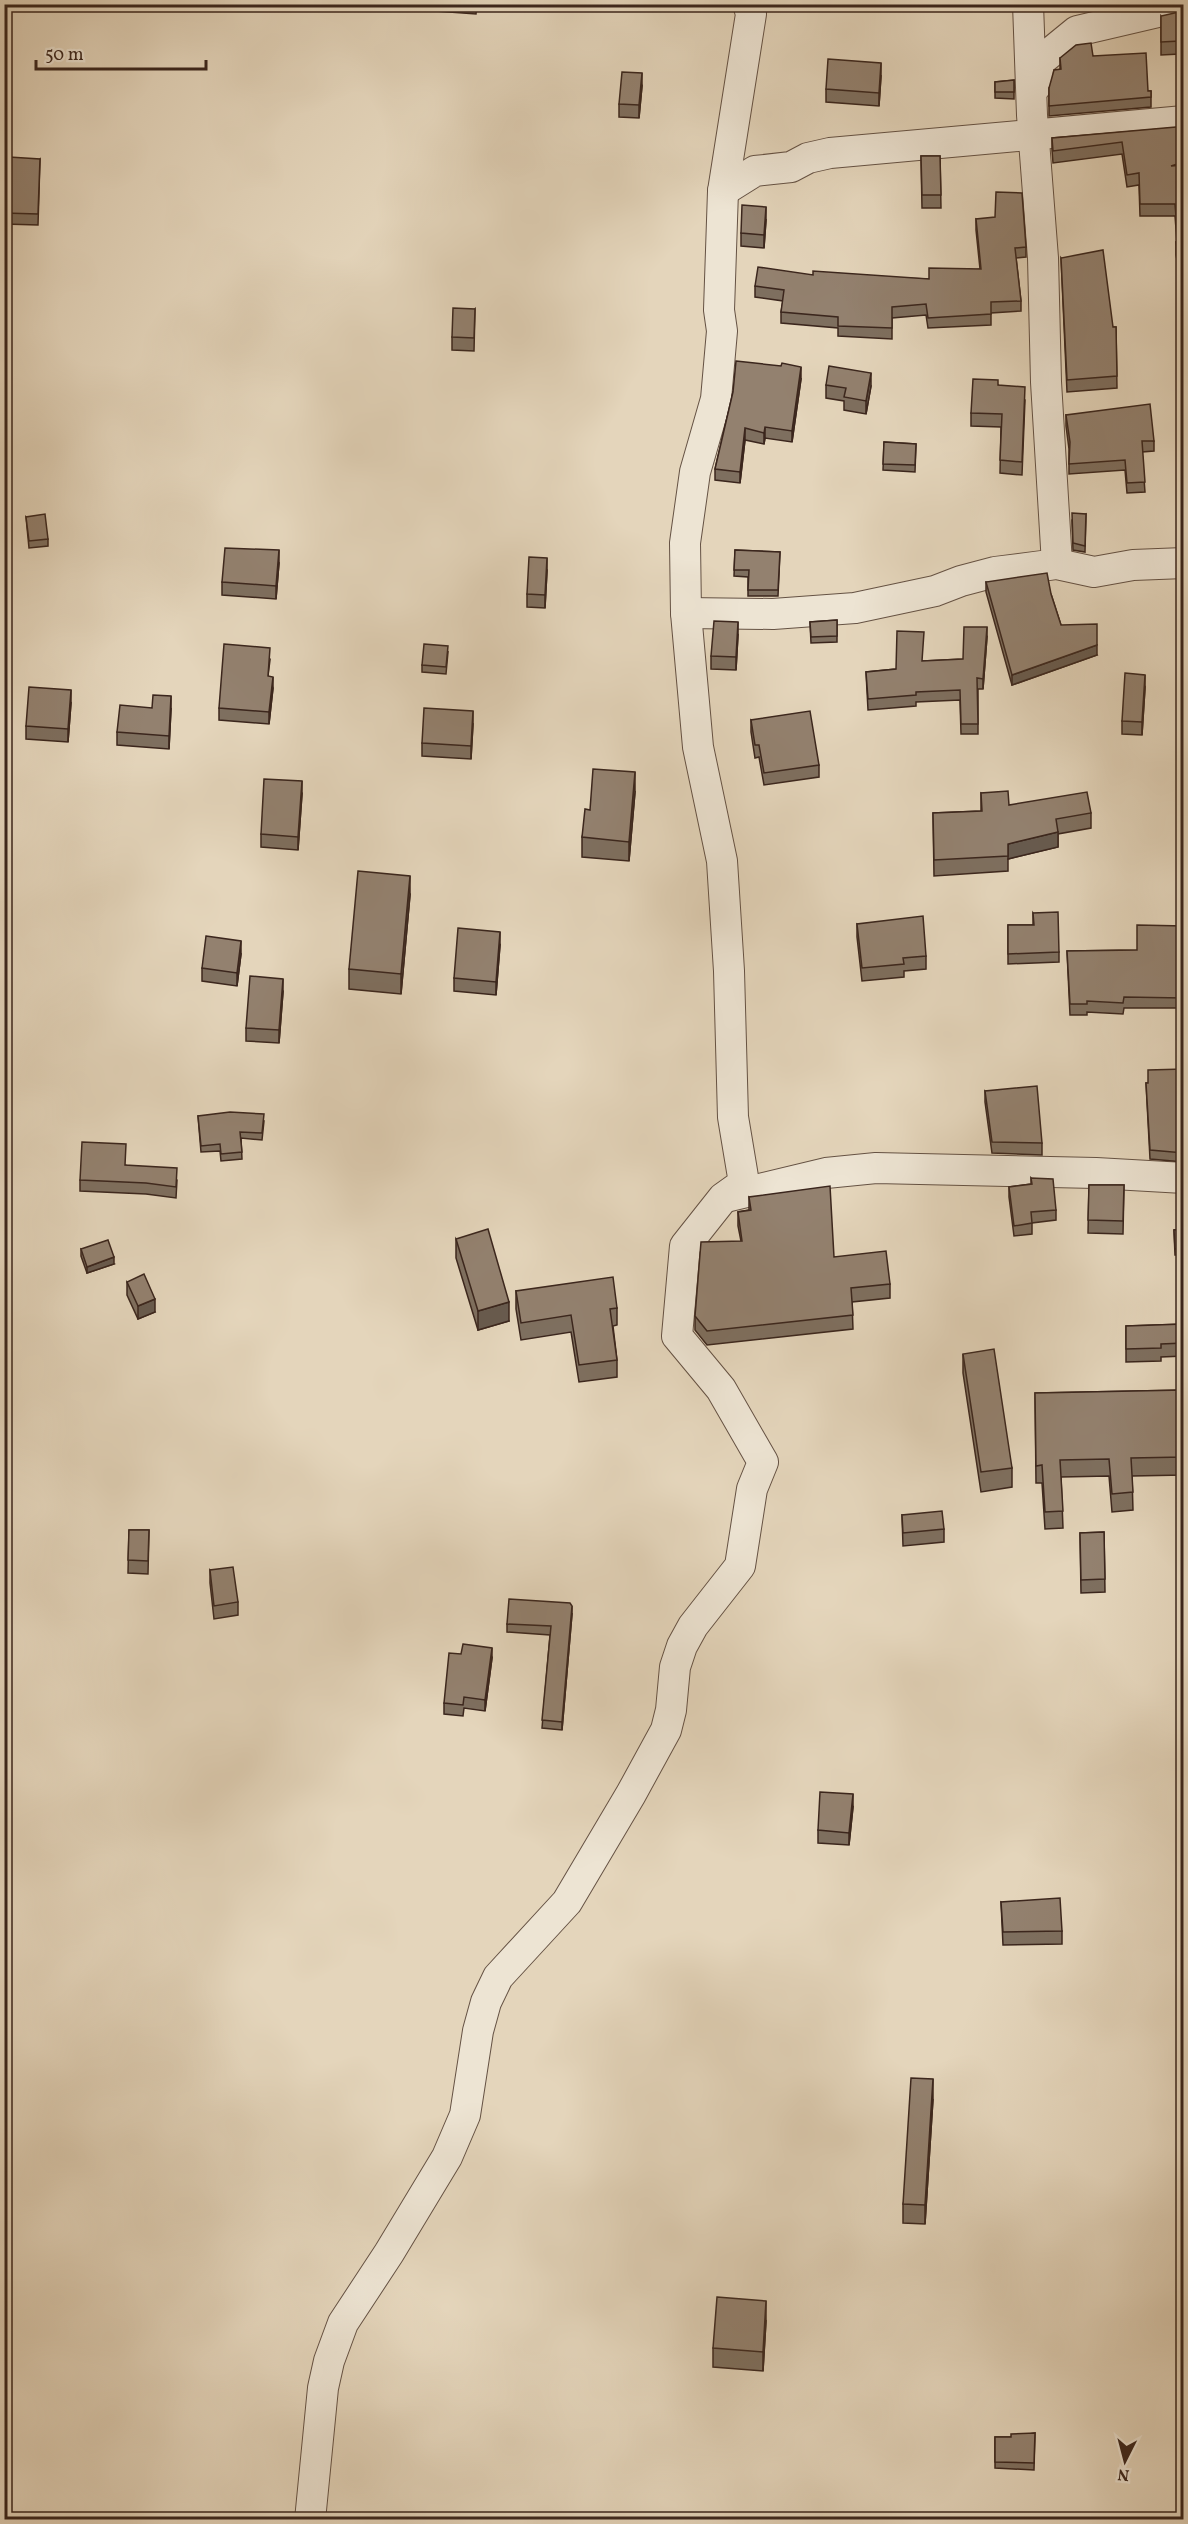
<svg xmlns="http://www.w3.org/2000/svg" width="1188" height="2524" font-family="Vollkorn,serif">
	<rect width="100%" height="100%" fill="#e4d5bb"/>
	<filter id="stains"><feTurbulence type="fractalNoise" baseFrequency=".00333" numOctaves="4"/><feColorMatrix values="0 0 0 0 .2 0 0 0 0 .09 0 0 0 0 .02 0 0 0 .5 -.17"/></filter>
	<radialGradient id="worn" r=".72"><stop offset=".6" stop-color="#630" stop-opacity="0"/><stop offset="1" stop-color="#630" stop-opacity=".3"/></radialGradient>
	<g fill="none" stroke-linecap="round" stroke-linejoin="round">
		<!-- minor casing -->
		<g stroke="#655244" stroke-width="32">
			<g id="minor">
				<path d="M1028,4L1032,115L1043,258L1046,382L1057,564"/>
				<path d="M1036,86L1039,62L1077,31L1184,6"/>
				<path d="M723,191L755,171L791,167L808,158L830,153L1184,121"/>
				<path d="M686,613L773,614L855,608L935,591L961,581L995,572L1042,566L1057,564L1094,572L1133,565L1184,563"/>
				<path d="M726,1197L826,1173L876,1168L1096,1173L1184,1178"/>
				<path d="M310,2520L323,2388L329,2361L343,2323L389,2253L447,2157L465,2115L478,2031L486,2002L498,1977L567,1902L631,1794L666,1730L671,1710L675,1667L682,1646L693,1626L740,1566L752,1489L763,1462L721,1389L677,1336L685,1246L723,1198L744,1183L733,1117L729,971L722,861L698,747L686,613L685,543L695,472L716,399L722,331L719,310L723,191L751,14L748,4"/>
			</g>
		</g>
		<!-- minor -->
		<use href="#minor" stroke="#ede4d3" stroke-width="30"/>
	</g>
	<!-- wall -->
	<g fill="#7e6f5f" stroke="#3b261d" stroke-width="1.5">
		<path d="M394,4H477L476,14L394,8Z"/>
		<path d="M1161,16L1180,41V54L1161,55Z"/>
		<path d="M1093,56L1148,91H1151V107L1049,116V88L1060,69V58Z"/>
		<path d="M881,76L879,106L826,102V89Z"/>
		<path d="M1014,80V99L995,98V82Z"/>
		<path d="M642,86L639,118L619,117V104Z"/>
		<path d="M1184,127V297L1176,255V242H1177L1175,216H1140L1139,185L1127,187L1122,154L1053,163L1052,150V138Z"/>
		<path d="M921,156H940L941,208H922Z"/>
		<path d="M40,159L38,225L4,224V191H6Z"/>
		<path d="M976,219L1026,247V257L1016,258L1021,301V311L991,313V325L928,328L926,315L892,318V339L838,336V328L781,323V312L783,301L755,297V286L813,275L929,279L980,269L976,230Z"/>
		<path d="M766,220L764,248L741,246V233Z"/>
		<path d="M1061,258L1113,327H1116L1117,388L1067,392Z"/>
		<path d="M475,309L474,351L452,350V337Z"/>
		<path d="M801,379L792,442L765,438L764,444L745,440L740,483L715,480V469L733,392Z"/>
		<path d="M826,385L871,386L866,414L844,410V401L826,398Z"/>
		<path d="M998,385L1025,400L1022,475L1000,473L1001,427L971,426V413Z"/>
		<path d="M1066,415L1154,441V451L1142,452L1145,492L1127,493L1125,470L1069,474V449L1066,426Z"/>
		<path d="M884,442L916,444L915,472L883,470Z"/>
		<path d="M1086,514L1085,552L1073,550L1072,520Z"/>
		<path d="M26,517L48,539V546L29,548Z"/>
		<path d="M735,550L780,552L778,596H748V577L734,576Z"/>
		<path d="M279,563L276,599L222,595V582Z"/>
		<path d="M547,571L545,608L527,607V594Z"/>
		<path d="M986,582L1051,594L1061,625L1097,655L1012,685L986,592Z"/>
		<path d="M837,620V642L811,643L810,622Z"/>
		<path d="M738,635L736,670L711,669V656Z"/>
		<path d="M987,637L983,689H978V734H961L960,700L916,702V706L868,710L866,672L896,669L923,661L963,659Z"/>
		<path d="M448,652L446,674L422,672V665Z"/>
		<path d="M270,660L268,676L273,688L269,724L219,720V708Z"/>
		<path d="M1145,688L1142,735L1122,734V721Z"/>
		<path d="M71,703L68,742L26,739V726Z"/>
		<path d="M171,709L169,749L117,745V732Z"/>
		<path d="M751,720L819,765V777L764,785L759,757L755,758L751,732Z"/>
		<path d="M473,724L471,759L422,756V743Z"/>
		<path d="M635,792L629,861L582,857V837L590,810Z"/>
		<path d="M981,793L1009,805L1091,813V828L1058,834V847L1008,859V871L934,876L933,813L981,811Z"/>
		<path d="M302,794L298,850L261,847V834Z"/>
		<path d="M410,895L401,994L349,989V969Z"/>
		<path d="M1033,913L1059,952V962L1008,964V925H1033Z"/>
		<path d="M857,924L926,956V969L904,971V977L862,981L857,937Z"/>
		<path d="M1184,926V1008H1124L1123,1014L1087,1012V1015H1070L1067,951L1137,950Z"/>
		<path d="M500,945L496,995L454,991V978Z"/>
		<path d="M241,954L237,986L202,981V968Z"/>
		<path d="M283,992L279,1043L246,1041V1028Z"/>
		<path d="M1184,1069V1162L1150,1159L1146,1083H1148Z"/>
		<path d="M985,1091L1042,1143V1155L992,1153L985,1102Z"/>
		<path d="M198,1116L264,1121L262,1140L241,1138L242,1159L221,1161L220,1151L201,1152Z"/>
		<path d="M125,1165L177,1180L176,1198L146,1194L80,1191V1180Z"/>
		<path d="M1031,1178L1056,1210V1220L1032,1223V1234L1014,1236L1009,1197V1187L1031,1184Z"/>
		<path d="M1089,1185H1124L1123,1234L1088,1233Z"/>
		<path d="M749,1197L834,1257L890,1284V1298L852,1302L853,1329L707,1345L695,1330V1316L741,1241L738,1226V1212L749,1210Z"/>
		<path d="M1184,1229V1255H1175L1174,1230Z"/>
		<path d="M456,1239L509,1321L478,1330L456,1258Z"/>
		<path d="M81,1249L114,1264L87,1273L81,1256Z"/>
		<path d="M127,1282L155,1312L138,1319L127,1295Z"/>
		<path d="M516,1291L617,1308V1325L613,1326L617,1360V1377L579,1382L571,1332L521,1340L516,1309Z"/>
		<path d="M1184,1324V1356L1161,1357V1361L1126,1362V1326Z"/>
		<path d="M963,1354L1012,1468V1487L981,1492L963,1373Z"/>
		<path d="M1184,1390V1475L1132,1476L1133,1510L1112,1512L1109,1476L1061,1477L1063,1528L1045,1529L1042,1483H1036L1035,1393Z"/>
		<path d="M902,1515L944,1529V1542L903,1546Z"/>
		<path d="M129,1530H149L148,1574L128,1573Z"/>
		<path d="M1104,1532L1105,1592L1081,1593L1080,1533Z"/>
		<path d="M210,1570L238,1602V1615L214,1619L210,1583Z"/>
		<path d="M572,1614L562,1730L542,1728L550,1635L507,1632V1624Z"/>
		<path d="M492,1658L485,1711L464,1708L463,1716L444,1714V1703Z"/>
		<path d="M853,1807L849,1845L818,1843V1830Z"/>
		<path d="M1001,1902L1062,1931V1944L1003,1945Z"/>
		<path d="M933,2099L925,2224L903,2223V2204Z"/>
		<path d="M766,2321L763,2371L713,2367V2348Z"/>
		<path d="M1035,2433L1034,2470L995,2468V2437H1011Z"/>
	</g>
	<!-- shaded-wall -->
	<g fill="#675a4e" stroke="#3b261d" stroke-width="1.5">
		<path d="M881,63V76L879,106V93Z"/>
		<path d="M642,73V86L639,118V105Z"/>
		<path d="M1184,162V174L1171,166Z"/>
		<path d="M766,207V220L764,248V235Z"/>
		<path d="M801,367V379L792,442V431Z"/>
		<path d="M871,373V386L866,414V401Z"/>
		<path d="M765,427V438L764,444V433Z"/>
		<path d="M745,428V440L740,483V472Z"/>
		<path d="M279,550V563L276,599V586Z"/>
		<path d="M547,558V571L545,608V595Z"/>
		<path d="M738,622V635L736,670V657Z"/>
		<path d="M987,627V637L983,689V679Z"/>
		<path d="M1097,645V655L1012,685V675Z"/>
		<path d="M1145,675V688L1142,735V722Z"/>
		<path d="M273,677V688L269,724V712Z"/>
		<path d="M71,690V703L68,742V729Z"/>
		<path d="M171,696V709L169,749V736Z"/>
		<path d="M473,711V724L471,759V746Z"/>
		<path d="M635,772V792L629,861V842Z"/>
		<path d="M302,781V794L298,850V837Z"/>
		<path d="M1058,832V847L1008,859V844Z"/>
		<path d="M410,876V895L401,994V974Z"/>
		<path d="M500,932V945L496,995V982Z"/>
		<path d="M241,941V954L237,986V973Z"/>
		<path d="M283,979V992L279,1043V1030Z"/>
		<path d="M114,1257V1264L87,1273V1267Z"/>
		<path d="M155,1299V1312L138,1319V1306Z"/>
		<path d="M509,1302V1321L478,1330V1311Z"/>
		<path d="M572,1606V1614L562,1730V1722Z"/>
		<path d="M492,1648V1658L485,1711V1700Z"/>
		<path d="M853,1794V1807L849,1845V1833Z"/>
		<path d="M933,2079V2099L925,2224V2205Z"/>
		<path d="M766,2301V2321L763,2371V2352Z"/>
	</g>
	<!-- building -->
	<g fill="#93816f" stroke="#3b261d" stroke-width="1.5">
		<path d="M1179,12L1180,41L1161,42V16Z"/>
		<path d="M1091,43L1093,56L1146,53L1148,91H1151V97L1049,106V88L1054,70L1061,69L1060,58L1076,45Z"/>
		<path d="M828,59L881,63L879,93L826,89Z"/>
		<path d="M622,72L642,73L639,105L619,104Z"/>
		<path d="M1014,80V92H995V82Z"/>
		<path d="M1176,127H1184V162L1171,166L1184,165V285L1176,242H1178L1175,204H1140L1139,173L1127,175L1122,142L1053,151L1052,138Z"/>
		<path d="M921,156H940L941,195H922Z"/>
		<path d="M9,157L40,159L38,214L4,213V191H6Z"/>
		<path d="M996,192L1022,193L1026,247L1015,248L1021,301L991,302V314L928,318L926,304L892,307V328L838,326V317L781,312L784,290L755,286L758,267L813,275V271L929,279V268L981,269L976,219L995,217Z"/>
		<path d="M742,205L766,207L764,235L741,233Z"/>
		<path d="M1103,250L1113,327H1116L1117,376L1067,380L1061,258Z"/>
		<path d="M453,308L475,309L474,338L452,337Z"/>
		<path d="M736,361L781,366L782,363L801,367L792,431L765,427L764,433L745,428L740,472L715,469L733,392Z"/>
		<path d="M829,366L871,373L866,401L844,397L846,388L826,385Z"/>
		<path d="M973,379L998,380V385L1025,387L1022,462L1000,460L1002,414L971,413Z"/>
		<path d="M1150,404L1154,441H1142L1145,482L1127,483L1125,460L1069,464L1070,442L1066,415Z"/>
		<path d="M884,442L916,444L915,465L883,464Z"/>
		<path d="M1072,513L1086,514L1085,546L1073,543Z"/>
		<path d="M45,514L48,539L29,541L26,517Z"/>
		<path d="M225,548L279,550L276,586L222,582Z"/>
		<path d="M735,550L780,552L778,590H748L749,570H734Z"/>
		<path d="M529,557L547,558L545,595L527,594Z"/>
		<path d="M1047,573L1051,594L1061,625L1097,624V645L1012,675L986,582Z"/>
		<path d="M837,620V636L811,637L810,622Z"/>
		<path d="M714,621L738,622L736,657L711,656Z"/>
		<path d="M964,627H987L983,679L977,678L978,724H961L960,690L916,692V695L868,699L866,672L896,669L897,631L924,632L922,661L963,659Z"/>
		<path d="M224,644L270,648L268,676L273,677L269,712L219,708Z"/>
		<path d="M424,644L448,646L446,667L422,665Z"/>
		<path d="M1125,673L1145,675L1142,722L1122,721Z"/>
		<path d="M29,687L71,690L68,729L26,726Z"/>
		<path d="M153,695L171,696L169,736L117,732L120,705L152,708Z"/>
		<path d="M424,708L473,711L471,746L422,743Z"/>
		<path d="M810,711L819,765L764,773L759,745H755L751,720Z"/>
		<path d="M593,769L635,772L629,842L582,837L585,809L590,810Z"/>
		<path d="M264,779L302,781L298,837L261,834Z"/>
		<path d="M1008,791L1009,805L1087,792L1091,813L1056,819L1058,832L1008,844V856L934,860L933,813L982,811L981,793Z"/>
		<path d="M358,871L410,876L401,974L349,969Z"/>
		<path d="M1058,912L1059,952L1008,954V925H1034L1033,913Z"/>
		<path d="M923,916L926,956L903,958L904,964L862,968L857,924Z"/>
		<path d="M1137,925L1184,926V998L1124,997L1123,1003L1087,1001V1004H1070L1067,951L1137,950Z"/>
		<path d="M458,928L500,932L496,982L454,978Z"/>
		<path d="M206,936L241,941L237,973L202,968Z"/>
		<path d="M250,976L283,979L279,1030L246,1028Z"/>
		<path d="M1184,1069V1153L1150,1150L1146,1083H1148V1070Z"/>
		<path d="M1037,1086L1042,1143L992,1142L985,1091Z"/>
		<path d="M230,1112L264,1114L262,1133L240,1132L242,1152L221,1154L220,1144L201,1146L198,1116Z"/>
		<path d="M82,1142L126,1144L125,1165L177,1168L176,1187L146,1183L80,1180Z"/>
		<path d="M1031,1178L1053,1179L1056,1210L1031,1212L1032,1223L1014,1226L1009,1187L1032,1184Z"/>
		<path d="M1089,1185H1124L1123,1221L1088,1220Z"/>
		<path d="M830,1186L834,1257L886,1251L890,1284L851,1288L853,1315L707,1331L695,1316L701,1242L742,1241L738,1212L751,1210L749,1197Z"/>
		<path d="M488,1229L509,1302L478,1311L456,1239Z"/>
		<path d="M1184,1229V1248L1175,1249L1174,1230Z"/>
		<path d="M108,1240L114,1257L87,1267L81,1249Z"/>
		<path d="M144,1274L155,1299L138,1306L127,1282Z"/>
		<path d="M613,1277L617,1308L610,1309L617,1360L579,1365L571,1315L521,1323L516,1291Z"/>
		<path d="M1184,1324V1343L1161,1344V1348L1126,1349V1326Z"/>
		<path d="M994,1349L1012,1468L981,1472L963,1354Z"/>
		<path d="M1184,1390V1457L1131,1458L1133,1492L1112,1494L1109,1459L1060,1460L1063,1511L1045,1512L1042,1465L1036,1466L1035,1393Z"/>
		<path d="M942,1511L944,1529L903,1533L902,1515Z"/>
		<path d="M129,1530H149L148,1561L128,1560Z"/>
		<path d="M1104,1532L1105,1579L1081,1580L1080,1533Z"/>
		<path d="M233,1567L238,1602L214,1606L210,1570Z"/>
		<path d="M509,1599L570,1603L572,1606L562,1722L542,1720L551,1626L507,1624Z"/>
		<path d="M463,1644L492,1648L485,1700L464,1697L463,1705L444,1703L449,1653L461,1654Z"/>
		<path d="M820,1792L853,1794L849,1833L818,1830Z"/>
		<path d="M1060,1898L1062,1931L1003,1932L1001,1902Z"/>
		<path d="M911,2078L933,2079L925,2205L903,2204Z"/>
		<path d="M717,2297L766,2301L763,2352L713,2348Z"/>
		<path d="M1035,2433L1034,2463L995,2462V2437H1011V2434Z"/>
	</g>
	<!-- margin -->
	<rect width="1188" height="2524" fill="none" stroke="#e4d5bb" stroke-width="24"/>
	<rect x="6" y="6" width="1176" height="2512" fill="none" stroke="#3b261d" stroke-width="3"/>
	<rect x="12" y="12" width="1164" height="2500" fill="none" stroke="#3b261d" stroke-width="1.5"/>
	<!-- north arrow -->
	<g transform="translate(1125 2461) rotate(186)" stroke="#ede4d3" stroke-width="4.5" paint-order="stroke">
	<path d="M0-4.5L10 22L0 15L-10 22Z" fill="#3b261d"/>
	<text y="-9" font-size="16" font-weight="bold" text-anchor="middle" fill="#3b261d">N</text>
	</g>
	<!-- scale -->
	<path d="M36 60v9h170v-9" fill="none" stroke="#3b261d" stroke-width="3"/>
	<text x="45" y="60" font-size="18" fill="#3b261d" stroke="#ede4d3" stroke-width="4.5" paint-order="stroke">50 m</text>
	<rect width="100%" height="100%" filter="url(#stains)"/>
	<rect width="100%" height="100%" fill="url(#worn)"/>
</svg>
